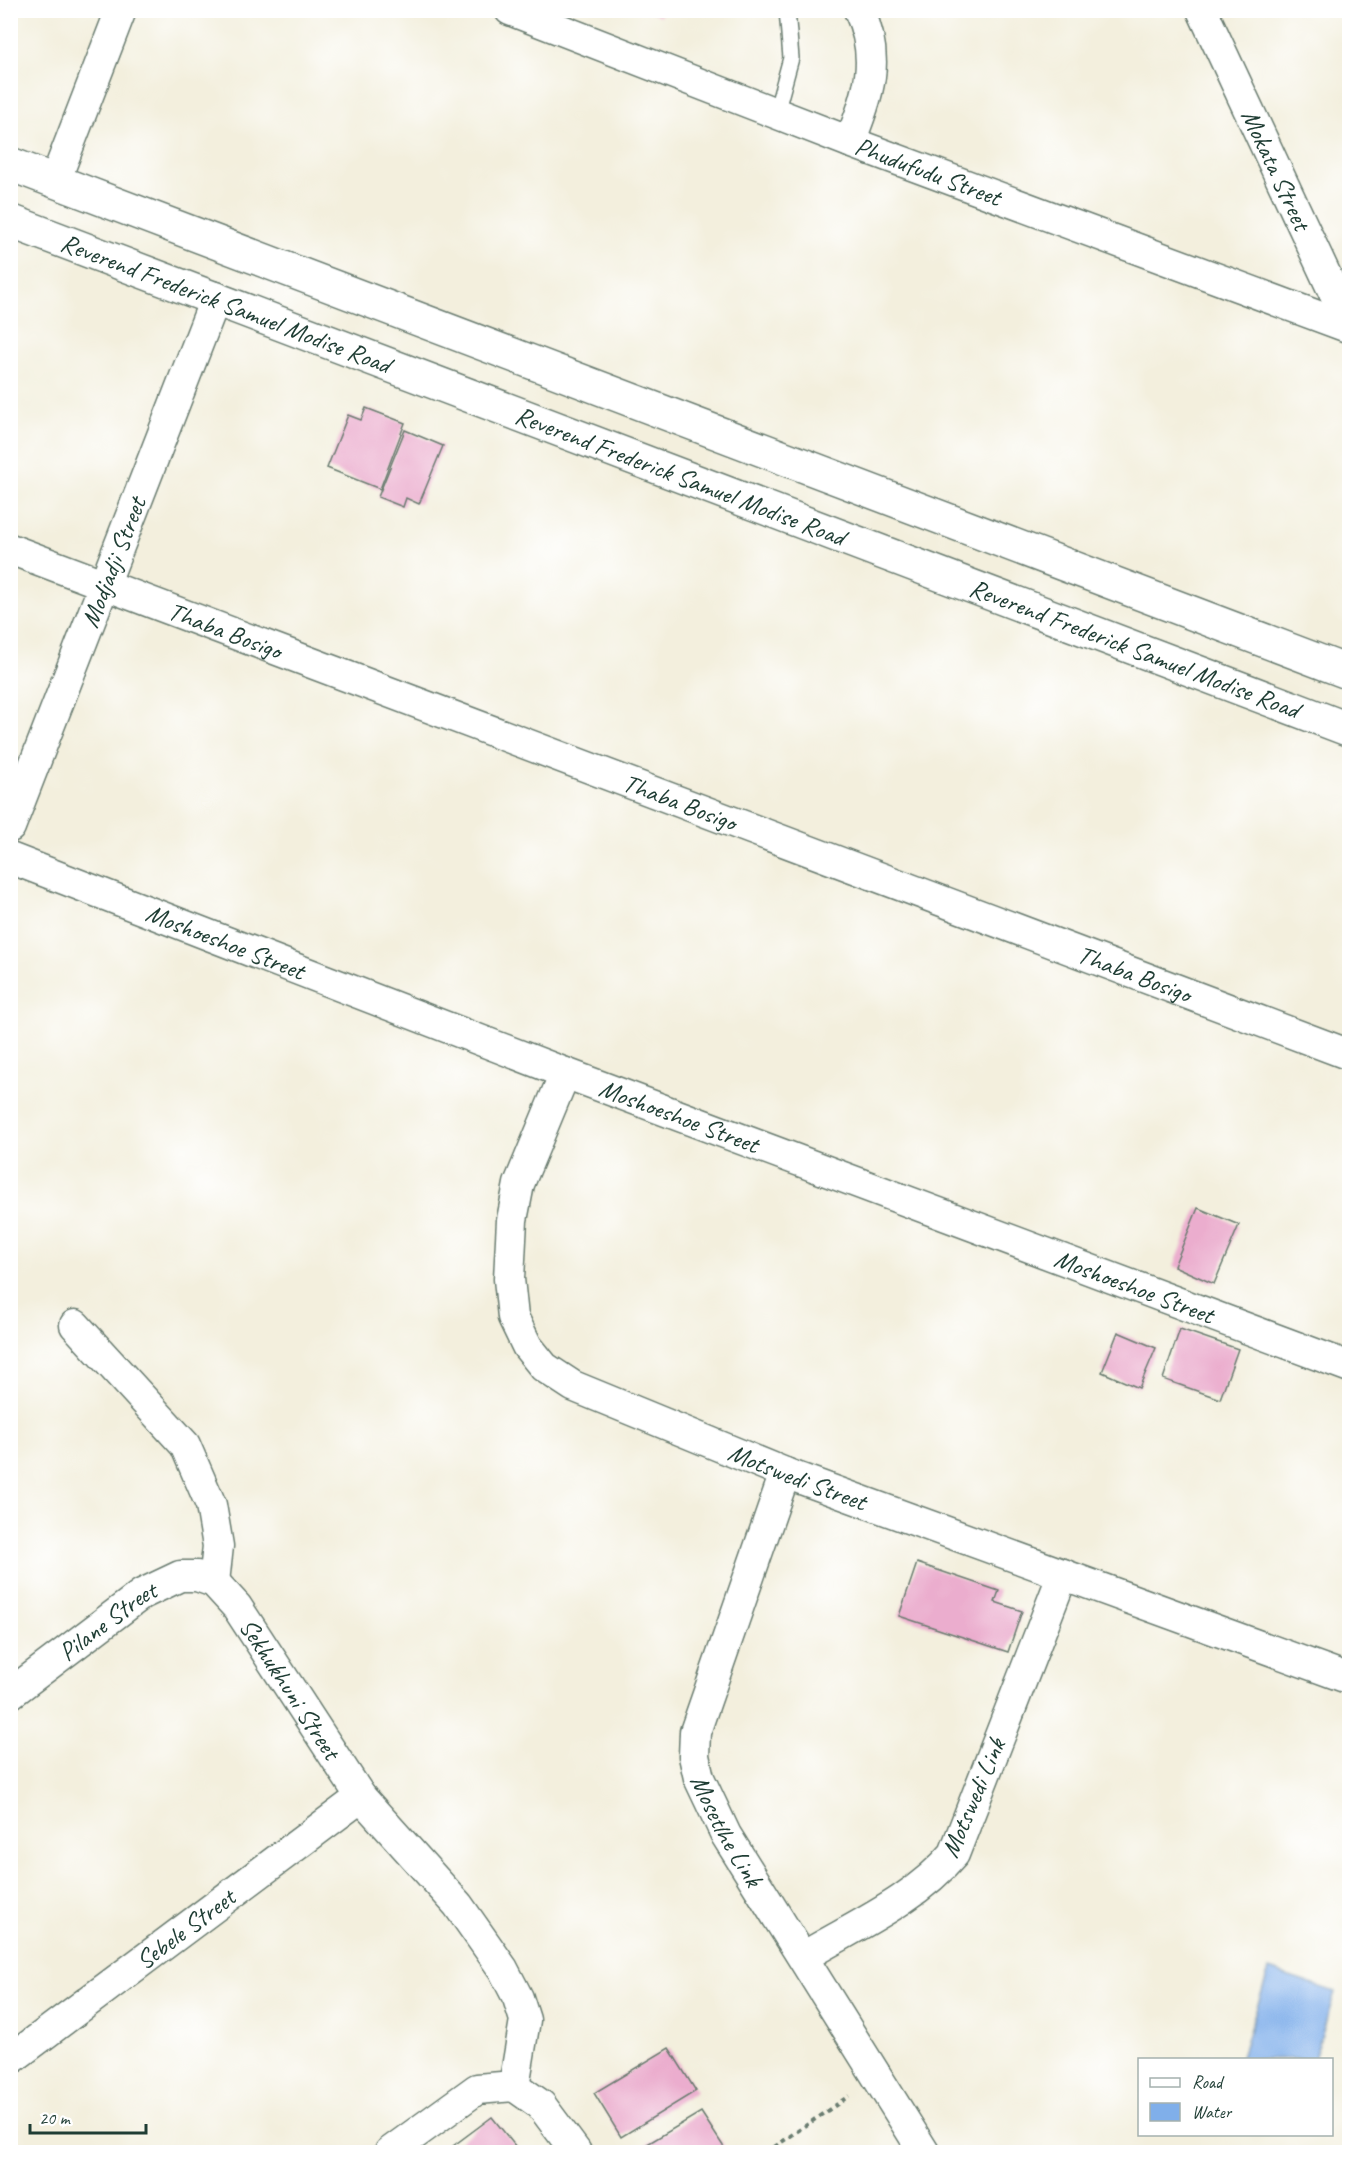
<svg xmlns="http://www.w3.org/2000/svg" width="1360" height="2163" font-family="Caveat,sans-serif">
	<rect width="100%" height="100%" fill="#fff"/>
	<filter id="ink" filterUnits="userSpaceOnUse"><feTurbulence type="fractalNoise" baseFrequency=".0167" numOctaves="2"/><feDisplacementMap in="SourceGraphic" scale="12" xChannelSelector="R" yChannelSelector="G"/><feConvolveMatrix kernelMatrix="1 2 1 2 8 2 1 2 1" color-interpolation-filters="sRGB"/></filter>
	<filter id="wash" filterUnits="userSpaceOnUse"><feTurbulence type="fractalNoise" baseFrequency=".008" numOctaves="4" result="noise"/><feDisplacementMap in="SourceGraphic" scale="24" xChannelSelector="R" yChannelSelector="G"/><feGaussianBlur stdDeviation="1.35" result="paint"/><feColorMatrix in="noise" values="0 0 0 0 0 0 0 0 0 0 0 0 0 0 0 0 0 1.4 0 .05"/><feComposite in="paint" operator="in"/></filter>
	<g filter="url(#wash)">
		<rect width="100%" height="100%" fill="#f3efdd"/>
		<!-- water -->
		<path fill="#80afea" stroke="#50768f" stroke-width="1.5" d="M1269,1970L1335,1992L1314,2059H1240Z"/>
		<g id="blocks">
			<!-- building -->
			<g fill="#ebadce">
				<path d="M647,10H662L660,16Z"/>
				<path d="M704,10H718L716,15Z"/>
				<path d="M366,408L405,423L380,489L327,468L348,415L361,420Z"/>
				<path d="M405,430L443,446L419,504L406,498L403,507L378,497Z"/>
				<path d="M1198,1208L1239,1225L1214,1284L1174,1266Z"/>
				<path d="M1180,1329L1238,1349L1220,1399L1163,1379Z"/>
				<path d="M1118,1332L1156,1348L1139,1388L1102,1372Z"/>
				<path d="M917,1563L999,1591L995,1602L1022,1611L1008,1652L899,1616Z"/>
				<path d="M669,2048L696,2091L621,2137L594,2093Z"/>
				<path d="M701,2112L727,2152H634Z"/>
				<path d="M492,2117L520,2152H445Z"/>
			</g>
		</g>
	</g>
	<g filter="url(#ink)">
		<use href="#blocks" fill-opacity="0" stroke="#697b6f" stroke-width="1.5"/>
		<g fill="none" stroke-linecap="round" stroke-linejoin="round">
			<!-- service casing -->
			<g stroke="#697b6f" stroke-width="18">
				<path id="service" d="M776,113L791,58L787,10"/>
			</g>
			<!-- minor casing -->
			<g stroke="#697b6f" stroke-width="33">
				<g id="minor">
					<path id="s1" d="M510,10L850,142L1350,328"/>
					<path id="s2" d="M1202,10L1350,327"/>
					<path d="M850,142C868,95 882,60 859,10"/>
					<path d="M55,181L121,10"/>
					<path id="s3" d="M10,549L1350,1055"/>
					<path id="s4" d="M10,827L216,297"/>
					<path id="s5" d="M10,858L565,1073L1350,1367"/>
					<path id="s6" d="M565,1073L519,1184L512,1220L509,1279L513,1317L527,1346L544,1367L573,1386L785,1473L1350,1679"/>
					<path d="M75,1325L185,1445L211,1505L218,1546L214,1582"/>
					<path id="s7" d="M785,1473L695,1732L694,1756L699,1778L726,1835L924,2152"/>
					<path id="s8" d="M10,1694L142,1594L180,1576H197L214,1582L237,1607L361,1797L458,1905L503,1969L518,1998L525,2020L514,2086"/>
					<path d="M803,1957C855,1926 915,1900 954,1854L1063,1574"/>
					<path id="s9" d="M10,2060L361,1797"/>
					<path d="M514,2086L541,2105L576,2152"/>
					<path d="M390,2152L477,2089L514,2086"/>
				</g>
			</g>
			<!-- secondary casing -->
			<g stroke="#697b6f" stroke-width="36">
				<g id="secondary">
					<path d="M10,164L1350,673"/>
					<path id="s10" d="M10,221L1350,730"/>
				</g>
			</g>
			<!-- path -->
			<path stroke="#697b6f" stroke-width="4" stroke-dasharray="4.5 4.5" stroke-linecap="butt" d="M767,2152L849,2096"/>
			<!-- service -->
			<use href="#service" stroke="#fff" stroke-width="15"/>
			<!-- minor -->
			<use href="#minor" stroke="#fff" stroke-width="30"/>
			<!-- secondary -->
			<use href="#secondary" stroke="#fff" stroke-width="33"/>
		</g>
	</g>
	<g text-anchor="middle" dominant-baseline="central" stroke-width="4.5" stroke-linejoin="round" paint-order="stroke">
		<!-- street labels -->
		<g font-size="26" fill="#1f3d34" stroke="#fff">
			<text stroke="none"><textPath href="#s2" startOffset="176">Mokata Street</textPath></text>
			<text stroke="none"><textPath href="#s1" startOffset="448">Phudufudu Street</textPath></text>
			<text stroke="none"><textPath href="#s10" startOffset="231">Reverend Frederick Samuel Modise Road</textPath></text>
			<text stroke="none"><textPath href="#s10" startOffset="717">Reverend Frederick Samuel Modise Road</textPath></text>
			<text stroke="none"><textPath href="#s4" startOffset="284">Modjadji Street</textPath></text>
			<text stroke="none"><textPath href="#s3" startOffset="230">Thaba Bosigo</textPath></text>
			<text stroke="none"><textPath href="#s10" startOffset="1203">Reverend Frederick Samuel Modise Road</textPath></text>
			<text stroke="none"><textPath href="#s3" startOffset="716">Thaba Bosigo</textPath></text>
			<text stroke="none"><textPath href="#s5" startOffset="231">Moshoeshoe Street</textPath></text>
			<text stroke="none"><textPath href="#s3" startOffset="1202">Thaba Bosigo</textPath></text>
			<text stroke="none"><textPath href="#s5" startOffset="717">Moshoeshoe Street</textPath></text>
			<text stroke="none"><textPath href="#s5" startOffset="1203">Moshoeshoe Street</textPath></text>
			<text stroke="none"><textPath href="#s6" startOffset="590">Motswedi Street</textPath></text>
			<text stroke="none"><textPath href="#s8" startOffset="122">Pilane Street</textPath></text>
			<text stroke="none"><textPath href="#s8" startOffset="374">Sekhukhuni Street</textPath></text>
			<text transform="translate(973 1798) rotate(-67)">Motswedi Link</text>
			<text stroke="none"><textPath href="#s7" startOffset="380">Mosetlhe Link</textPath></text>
			<text stroke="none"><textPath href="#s9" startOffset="219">Sebele Street</textPath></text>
		</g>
	</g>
	<!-- margin -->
	<rect width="1360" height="2163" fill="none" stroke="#fff" stroke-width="36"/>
	<!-- legend -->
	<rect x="1138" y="2058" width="195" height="78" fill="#ffffff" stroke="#a5b1ae" stroke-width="1.5"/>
	<rect x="1150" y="2078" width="30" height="9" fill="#ffffff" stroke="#a5b1ae" stroke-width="1.5"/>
	<text x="1192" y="2088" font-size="18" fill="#1f3d34">Road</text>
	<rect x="1150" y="2103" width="30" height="18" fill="#80afea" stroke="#a5b1ae" stroke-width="1.5"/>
	<text x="1192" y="2118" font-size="18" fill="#1f3d34">Water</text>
	<!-- scale -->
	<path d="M30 2124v9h116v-9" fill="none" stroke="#1f3d34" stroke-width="3"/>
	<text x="39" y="2124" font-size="18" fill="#1f3d34" stroke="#ffffff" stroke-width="4.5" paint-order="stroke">20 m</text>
</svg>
